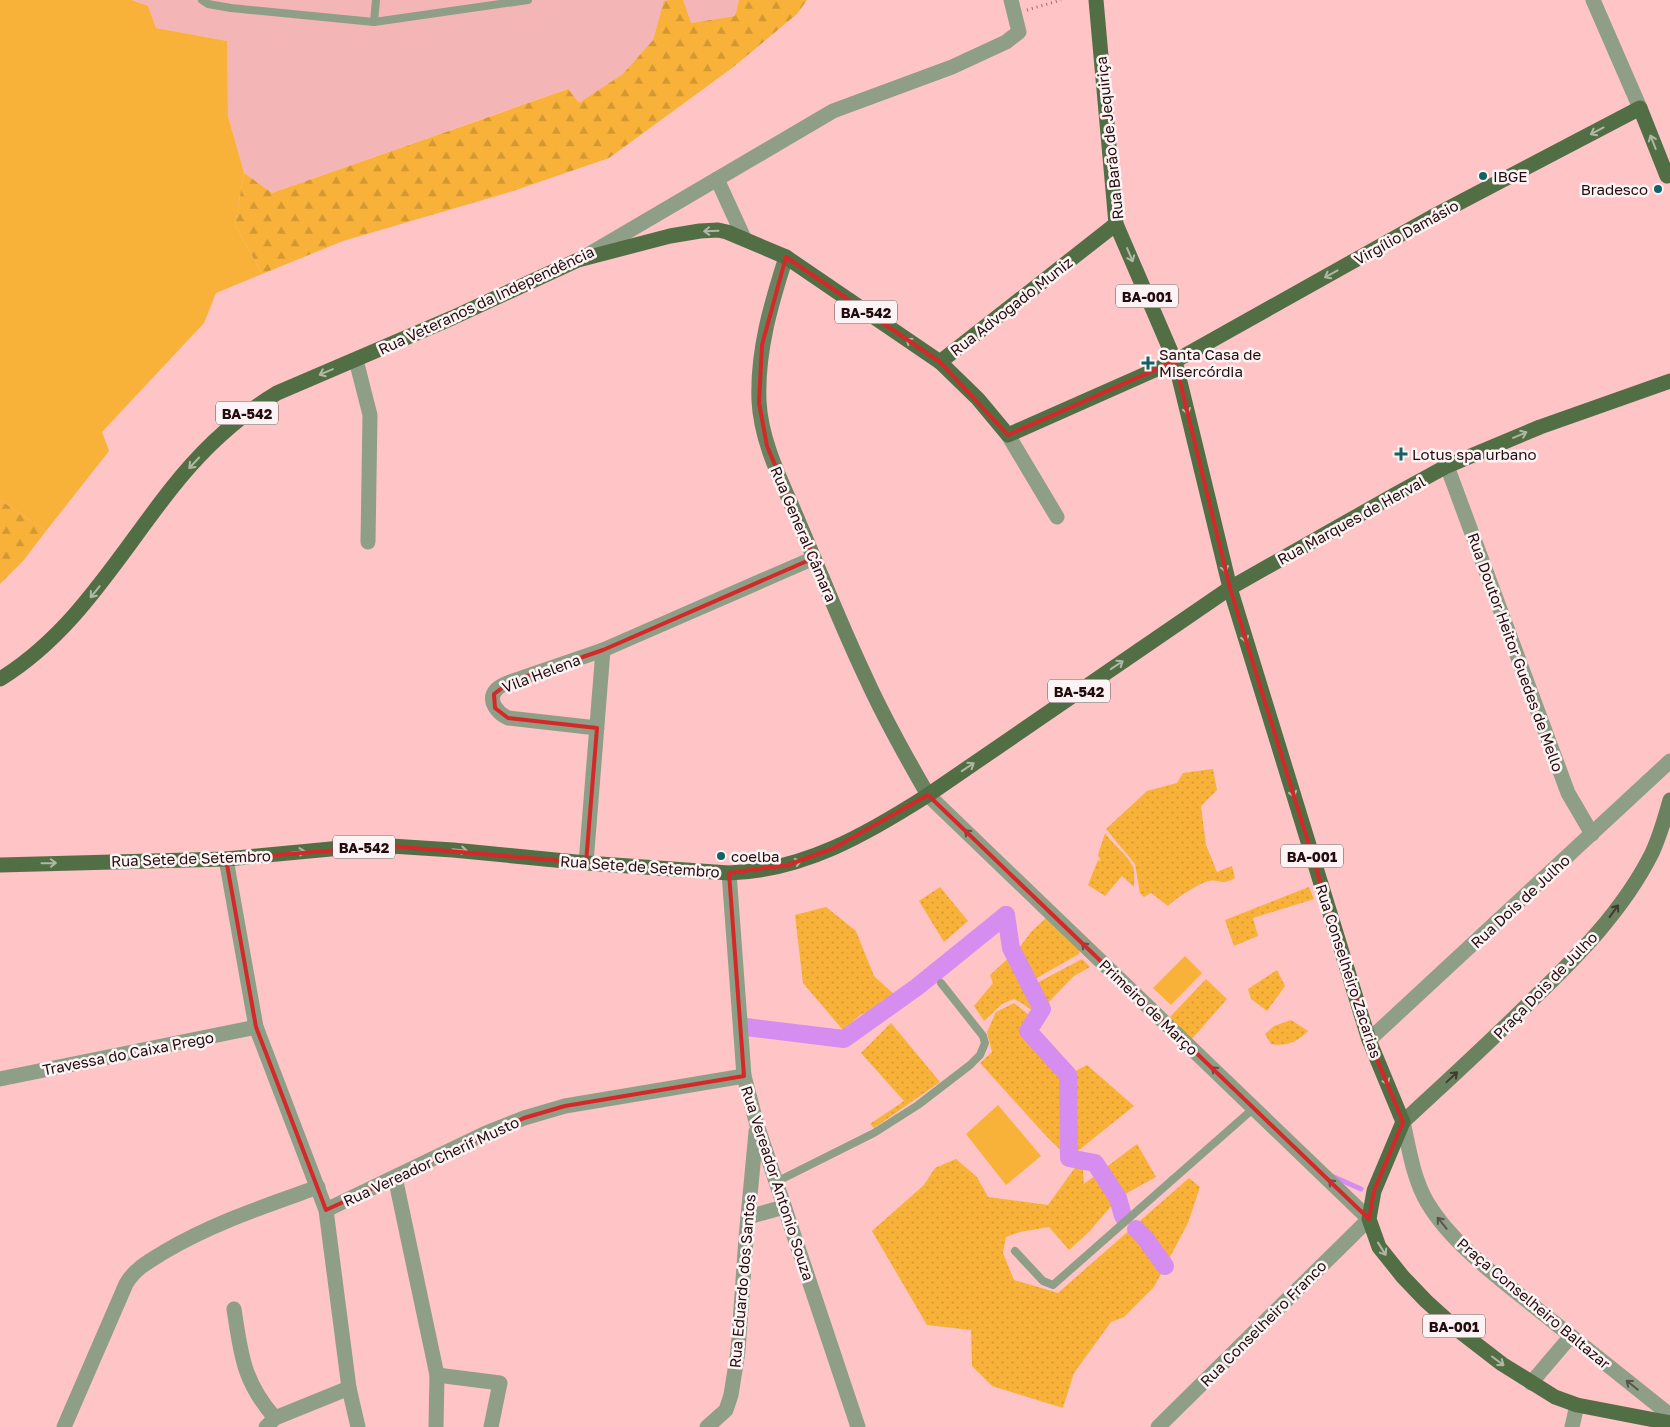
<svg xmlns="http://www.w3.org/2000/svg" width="1670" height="1427" font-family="'Golos Text',sans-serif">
	<defs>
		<pattern id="forest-firs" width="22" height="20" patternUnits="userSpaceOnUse" patternTransform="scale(1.25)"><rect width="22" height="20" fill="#f8b239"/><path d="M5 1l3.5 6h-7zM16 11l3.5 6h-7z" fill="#d49831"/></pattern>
		<pattern id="park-dots" width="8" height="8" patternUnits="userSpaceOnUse" patternTransform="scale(1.25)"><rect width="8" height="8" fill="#f8b239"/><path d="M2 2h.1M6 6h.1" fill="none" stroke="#d49831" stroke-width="1.8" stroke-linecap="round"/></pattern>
	</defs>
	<rect width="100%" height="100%" fill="#fec4c6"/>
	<!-- built -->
	<g fill="#f4b5b7">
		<path d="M131,0H670L664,2L653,40L623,74L579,103L567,89L272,193L244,173L228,116L227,41L156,28L148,6Z"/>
		<path d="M683,0H739L735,16L690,23Z"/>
	</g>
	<!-- green -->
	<g fill="#f8b239">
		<path d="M0,0H131L148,6L156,28L227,41L228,116L244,173L235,225L262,274L216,293L204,323L102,432L109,451L46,531L0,500Z"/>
		<path d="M1185,956L1202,973L1171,1005L1153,988Z"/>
		<path d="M998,1105L1041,1156L1006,1185L966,1134Z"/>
	</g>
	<!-- forest -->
	<g fill="url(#forest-firs)">
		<path d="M670,0H683L691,23L735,16L739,0H807L797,14L732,68L609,158L510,192L343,241L262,274L235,225L244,173L272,193L568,89L579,103L623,74L653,40L664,1Z"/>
		<path d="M0,500L46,531L23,561L0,584Z"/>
	</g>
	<!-- park -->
	<g fill="url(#park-dots)">
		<path d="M1213,769L1217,790L1201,806L1206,845L1217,872L1232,866L1235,878C1221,886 1220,879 1209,881C1199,883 1175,899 1168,906L1151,893L1144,897L1140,893L1135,864L1106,829L1147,791L1177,783L1183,773Z"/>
		<path d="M1105,833C1112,844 1128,855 1133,867C1135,872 1134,881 1134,887L1122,876L1105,896L1088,885L1098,860L1101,861L1098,855Z"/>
		<path d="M940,887L968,921L944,942L919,901Z"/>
		<path d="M1309,887L1314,899L1253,918L1258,936L1234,946L1225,920Z"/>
		<path d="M826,907L856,931L874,976L898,998L860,1015L843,1030L803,983L795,915Z"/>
		<path d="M1050,914L1080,945L1079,954L1035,979L1016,952L1031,932Z"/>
		<path d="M1013,954L1028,980L1029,990L1032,1002L1040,1011L1041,1017L1023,1004L1014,999L1002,1004L984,1021L974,1006L993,983L990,975Z"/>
		<path d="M1082,959L1090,967L1074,976L1042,1009L1032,996L1033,985Z"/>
		<path d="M1277,970L1285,986L1267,1011L1251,999L1248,989Z"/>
		<path d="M1206,979L1227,999L1191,1040L1170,1017Z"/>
		<path d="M1014,1003L1039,1023L1028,1031L1037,1046L1068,1075L1087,1065L1134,1106L1069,1158L1048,1138L980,1063L992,1052L987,1032L996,1012Z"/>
		<path d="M1291,1020L1308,1031C1297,1042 1286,1047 1271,1044L1265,1034L1274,1026Z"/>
		<path d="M891,1023L940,1082L874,1128L870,1124L904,1101L861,1053Z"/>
		<path d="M1137,1144L1156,1177L1118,1198L1089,1232L1069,1250L1049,1227L1020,1232L1006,1237L1003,1253L1014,1280L1058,1293L1189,1178L1200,1187L1188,1223L1154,1287L1124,1317L1111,1322L1074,1373L1063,1408L992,1386L972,1366L971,1330L927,1325L872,1231L924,1185L935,1168L956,1159L977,1177L988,1197L1048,1205L1082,1158L1084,1184Z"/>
	</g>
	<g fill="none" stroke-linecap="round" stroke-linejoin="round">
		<!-- stream -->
		<path stroke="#d58df0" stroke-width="5" d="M1334,1177L1361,1189"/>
		<!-- canal -->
		<g stroke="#d58df0" stroke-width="18">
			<path d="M1006,915L1011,948L1042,1009L1028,1031L1068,1075L1069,1158L1095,1163L1118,1198L1123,1216"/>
			<path d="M746,1027L844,1039L917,987L1006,915"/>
			<path d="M1136,1229L1145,1238L1165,1266"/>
		</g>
		<!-- path -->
		<path stroke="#9c7173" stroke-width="3" stroke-dasharray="1 4" stroke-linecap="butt" d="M1027,10L1061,0"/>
		<!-- lane -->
		<g stroke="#8e9e87" stroke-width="8">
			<path d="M202,0L208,4L231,8L374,22L528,0"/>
			<path d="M374,22L376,0"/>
			<path d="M776,1182L874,1133L918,1105L970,1065L980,1055L985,1043L983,1036L941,983"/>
			<path d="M1015,1251L1043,1281L1053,1285L1254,1108"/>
		</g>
		<!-- street -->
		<g stroke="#8e9e87" stroke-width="15">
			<path d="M1593,0L1640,108"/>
			<path d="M717,179L744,238"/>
			<path d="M586,256L833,111L952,67L1006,42L1019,32L1011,0"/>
			<path d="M356,360L370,415L368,542"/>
			<path d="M1008,435L1057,517"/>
			<path d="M1447,466L1568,793L1592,834"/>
			<path d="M603,650L814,558"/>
			<path d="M928,795L1369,1219L1158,1427"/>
			<path d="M226,859L256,1027L326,1210L349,1388L358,1427"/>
			<path d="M586,863L603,650L510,682C505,684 499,686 496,690C486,701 499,714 508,718L597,728"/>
			<path d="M729,873L744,1076L757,1125L858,1427"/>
			<path d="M1369,1040L1670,761"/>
			<path d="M0,1079L256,1027"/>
			<path d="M1403,1122C1409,1148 1413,1178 1427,1202C1451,1243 1499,1278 1536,1308C1581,1344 1625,1379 1670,1415"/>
			<path d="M395,1177L437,1375L436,1427"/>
			<path d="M326,1210L486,1133L524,1118L565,1106L744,1076"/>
			<path d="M748,1217L784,1207"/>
			<path d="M234,1309C241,1355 243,1381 275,1418"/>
			<path d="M437,1375L500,1383L491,1427"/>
			<path d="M1531,1383L1571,1336"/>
			<path d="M64,1427L126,1284C135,1268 150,1261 164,1252C213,1223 265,1206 318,1187"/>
			<path d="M266,1427L275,1418L349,1388"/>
			<path d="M707,1427L726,1410L731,1395L738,1351L746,1238L756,1132"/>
			<path d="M1572,1427L1577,1405"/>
		</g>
		<!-- secondary -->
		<g stroke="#6b8261" stroke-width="15">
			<path d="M786,257C771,304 757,351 759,401C761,444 784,486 800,525C822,576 842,628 866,678C884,718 906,757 928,795"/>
			<path d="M1403,1122C1446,1082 1489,1043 1530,1002C1576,958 1623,911 1652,853C1660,836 1665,818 1670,800"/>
		</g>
		<!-- primary -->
		<g stroke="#526e45" stroke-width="15">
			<path d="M1096,0L1116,224L1175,361L1230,588L1369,1040L1403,1122L1374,1191L1369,1219L1379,1247L1403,1277L1426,1301L1458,1330L1502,1364L1555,1397L1577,1405L1670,1423"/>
			<path d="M940,362L978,399L1008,435L1175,361L1432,217L1640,108L1667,176L1670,174"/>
			<path d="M0,679C75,633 118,556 171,489C200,452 237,417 277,393L452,318L578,260L670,236L700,231L718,230L727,232L786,257L940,362L1116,224"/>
			<path d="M0,865L226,859L352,847L391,846L453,850L586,863L729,873C803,871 867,834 928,795L1230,588L1396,494L1447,466L1540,427L1670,381"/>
		</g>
	</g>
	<!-- one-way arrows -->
	<defs><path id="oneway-shaft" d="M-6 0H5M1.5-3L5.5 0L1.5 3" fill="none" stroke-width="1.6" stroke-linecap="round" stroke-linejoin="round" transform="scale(1.25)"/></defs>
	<g stroke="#b0b8a5">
		<use href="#oneway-shaft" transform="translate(1597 131) rotate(152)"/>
		<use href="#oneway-shaft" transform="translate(1653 142) rotate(-111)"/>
		<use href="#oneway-shaft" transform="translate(711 231) rotate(178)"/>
		<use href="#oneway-shaft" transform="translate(1130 255) rotate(67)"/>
		<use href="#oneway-shaft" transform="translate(1331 274) rotate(151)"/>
		<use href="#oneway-shaft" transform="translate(912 343) rotate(-146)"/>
		<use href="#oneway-shaft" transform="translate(326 372) rotate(157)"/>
		<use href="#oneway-shaft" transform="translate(1186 407) rotate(76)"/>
		<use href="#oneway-shaft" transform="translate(1520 435) rotate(-23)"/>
		<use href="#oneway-shaft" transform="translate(194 463) rotate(133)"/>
		<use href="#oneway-shaft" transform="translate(1224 565) rotate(76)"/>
		<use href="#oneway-shaft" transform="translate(95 592) rotate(129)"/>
		<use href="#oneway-shaft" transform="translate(1244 635) rotate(73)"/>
		<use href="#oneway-shaft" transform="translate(1117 665) rotate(-34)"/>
		<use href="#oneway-shaft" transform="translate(968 767) rotate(-34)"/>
		<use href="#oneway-shaft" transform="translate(1292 790) rotate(73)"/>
		<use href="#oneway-shaft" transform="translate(460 850) rotate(6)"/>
		<use href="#oneway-shaft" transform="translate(298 852) rotate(-6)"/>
		<use href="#oneway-shaft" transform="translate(49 863) rotate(-1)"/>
		<use href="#oneway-shaft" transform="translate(794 863) rotate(-17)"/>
		<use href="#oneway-shaft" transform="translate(1385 1078) rotate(67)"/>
		<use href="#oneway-shaft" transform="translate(1382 1249) rotate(58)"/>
		<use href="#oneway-shaft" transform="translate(1498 1361) rotate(37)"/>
	</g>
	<g stroke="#59554a">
		<use href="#oneway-shaft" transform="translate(970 835) rotate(-136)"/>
		<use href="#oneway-shaft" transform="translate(1087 948) rotate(-136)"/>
		<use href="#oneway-shaft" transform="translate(1217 1072) rotate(-136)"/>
		<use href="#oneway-shaft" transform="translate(1334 1185) rotate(-136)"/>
		<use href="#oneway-shaft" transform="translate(1442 1223) rotate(-129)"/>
		<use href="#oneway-shaft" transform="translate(1632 1385) rotate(-141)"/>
	</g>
	<g stroke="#403b2f">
		<use href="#oneway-shaft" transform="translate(1614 911) rotate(-54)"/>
		<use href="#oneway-shaft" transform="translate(1452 1077) rotate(-43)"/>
	</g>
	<!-- marked area -->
	<path fill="none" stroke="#d62828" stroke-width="4" stroke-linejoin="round" d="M786,257L940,362L1008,435L1175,361L1230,588L1369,1040L1403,1122L1374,1191L1369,1219L928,795L834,848L788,865L729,873L744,1076L565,1106L524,1118L326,1210L256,1027L226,859L391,846L586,863L597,728L508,718L495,708L494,694L510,682L603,650L814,558L767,446L759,403L762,345Z"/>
	<!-- markers -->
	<g fill="#136364" stroke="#fcf4f4" stroke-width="2">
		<circle cx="1483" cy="176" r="5"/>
		<circle cx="1658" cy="189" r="5"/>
		<path d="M1145.5 355.5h5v5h5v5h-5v5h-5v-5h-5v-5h5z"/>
		<path d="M1398.5 446.5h5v5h5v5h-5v5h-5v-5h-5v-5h5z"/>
		<circle cx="721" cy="856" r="5"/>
	</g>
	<g text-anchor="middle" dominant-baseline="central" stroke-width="5" stroke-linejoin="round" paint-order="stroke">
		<!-- shield labels -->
		<g fill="#fcf4f4" stroke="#655253" stroke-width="1">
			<rect x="1116" y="284.5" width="62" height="23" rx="4"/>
			<rect x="835" y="300.5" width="62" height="23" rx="4"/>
			<rect x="216" y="401.5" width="62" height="23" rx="4"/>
			<rect x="1048" y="679.5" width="62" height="23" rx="4"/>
			<rect x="333" y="835.5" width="62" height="23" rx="4"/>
			<rect x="1281" y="844.5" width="62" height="23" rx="4"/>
			<rect x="1423" y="1314.5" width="62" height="23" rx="4"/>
		</g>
		<g font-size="14" font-weight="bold" fill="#240c0e">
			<text x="1147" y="296">BA-001</text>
			<text x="866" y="312">BA-542</text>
			<text x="247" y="413">BA-542</text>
			<text x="1079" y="691">BA-542</text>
			<text x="364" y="847">BA-542</text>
			<text x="1312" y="856">BA-001</text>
			<text x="1454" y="1326">BA-001</text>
		</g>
		<!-- street labels -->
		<g font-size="15" fill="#240c0e" stroke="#fcf4f4">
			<text transform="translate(1109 138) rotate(-96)">Rua Barão de Jequiriça</text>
			<text transform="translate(1406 232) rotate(-29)">Virgílio Damásio</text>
			<text transform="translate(486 300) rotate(-25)">Rua Veteranos da Independência</text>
			<text transform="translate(1011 306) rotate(-38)">Rua Advogado Muniz</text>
			<text transform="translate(1351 520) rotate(-29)">Rua Marques de Herval</text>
			<text transform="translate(804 534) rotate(67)">Rua General Câmara</text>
			<text transform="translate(1516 652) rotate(70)">Rua Doutor Heitor Guedes de Mello</text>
			<text transform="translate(541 673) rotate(-21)">Vila Helena</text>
			<text transform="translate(191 858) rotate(-2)">Rua Sete de Setembro</text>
			<text transform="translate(640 866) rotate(4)">Rua Sete de Setembro</text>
			<text transform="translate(1520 901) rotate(-43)">Rua Dois de Julho</text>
			<text transform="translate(1349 971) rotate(72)">Rua Conselheiro Zacarias</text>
			<text transform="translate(1545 985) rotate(-46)">Praça Dois de Julho</text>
			<text transform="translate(1149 1007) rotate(44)">Primeiro de Março</text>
			<text transform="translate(128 1053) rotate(-11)">Travessa do Caixa Prego</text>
			<text transform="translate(431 1161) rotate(-25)">Rua Vereador Cherif Musto</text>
			<text transform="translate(778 1183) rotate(72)">Rua Vereador Antonio Souza</text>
			<text transform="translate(742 1281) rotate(-85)">Rua Eduardo dos Santos</text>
			<text transform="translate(1534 1303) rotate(40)">Praça Conselheiro Baltazar</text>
			<text transform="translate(1263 1323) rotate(-45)">Rua Conselheiro Franco</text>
		</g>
		<!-- poi labels -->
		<g font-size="15" fill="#240c0e" stroke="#fcf4f4" text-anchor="start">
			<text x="1493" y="176">IBGE</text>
			<text x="1648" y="189" text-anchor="end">Bradesco</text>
			<text x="1159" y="354">Santa Casa de<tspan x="1159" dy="17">Misercórdia</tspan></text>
			<text x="1412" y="454">Lotus spa urbano</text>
			<text x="731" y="856">coelba</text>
		</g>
	</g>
</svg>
